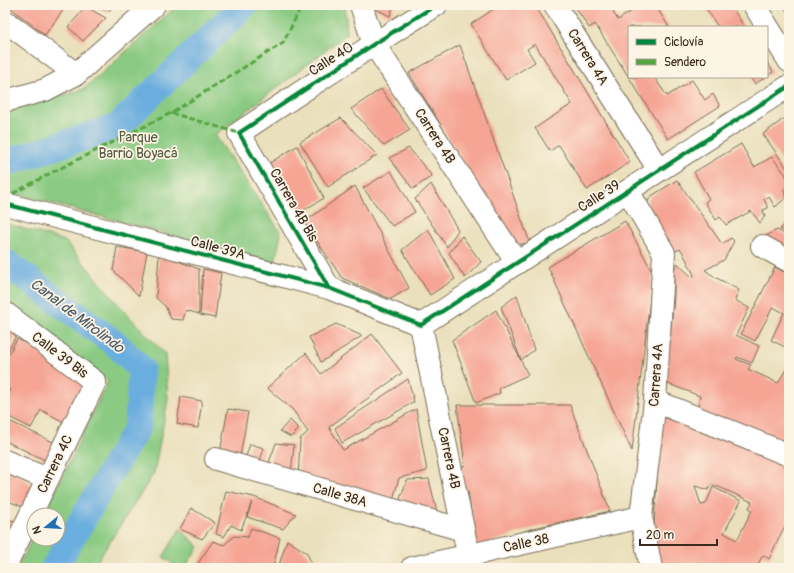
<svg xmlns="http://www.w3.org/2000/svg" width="794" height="573" font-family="Pangolin,sans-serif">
	<rect width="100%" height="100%" fill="#fcf5e5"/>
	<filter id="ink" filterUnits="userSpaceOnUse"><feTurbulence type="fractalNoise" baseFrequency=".025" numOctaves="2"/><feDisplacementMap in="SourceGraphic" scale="8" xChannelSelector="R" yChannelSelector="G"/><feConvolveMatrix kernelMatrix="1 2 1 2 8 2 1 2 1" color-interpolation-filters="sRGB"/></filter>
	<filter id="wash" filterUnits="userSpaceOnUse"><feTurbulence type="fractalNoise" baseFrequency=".012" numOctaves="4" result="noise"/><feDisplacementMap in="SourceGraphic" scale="16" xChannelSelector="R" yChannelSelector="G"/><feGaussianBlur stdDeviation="0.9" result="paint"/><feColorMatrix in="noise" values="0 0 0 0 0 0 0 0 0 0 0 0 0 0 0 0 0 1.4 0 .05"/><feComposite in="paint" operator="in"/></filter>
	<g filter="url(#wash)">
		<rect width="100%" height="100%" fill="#eae0bc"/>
		<!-- green -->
		<g fill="#8aca82" stroke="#627a50">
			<path d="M178,5H345L347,34L215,135L281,233L275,263L5,191V112L84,89Z"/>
			<path d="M5,223L65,241L124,311L165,354L168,399L154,473L93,568H18L34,535V539H58V515H44L108,381L5,300Z"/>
			<path d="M180,529L199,547L184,568H179L163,557Z"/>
		</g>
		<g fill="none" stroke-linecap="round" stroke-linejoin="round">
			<!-- canal -->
			<g stroke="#6aaddf" stroke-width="27">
				<path d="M5,163L118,126L244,5"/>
				<path d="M5,262L117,345L141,369L138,426L54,568"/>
			</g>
		</g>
		<g id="blocks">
			<!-- building -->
			<g fill="#f6a594" fill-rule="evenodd">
				<path d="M7,5H67L45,35Z"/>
				<path d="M94,5H114L108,12Z"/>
				<path d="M374,5H394L390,16L374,8Z"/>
				<path d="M500,5H535L630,162L587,190L559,145L550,151L535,128L572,104L535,44L527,49L535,62L506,80L471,24Z"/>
				<path d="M574,5H616L619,9L613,12L618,20L641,5H655L669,27H629V77H654L667,96L692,80L705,100L713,94L720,106L668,139L630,79L595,24L589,28Z"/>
				<path d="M704,5H731L744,27H718Z"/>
				<path d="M783,5H789V14Z"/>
				<path d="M86,7L106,18L83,41L68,27Z"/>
				<path d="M460,45L530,243L514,245L409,73Z"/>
				<path d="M767,62L773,72L767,76Z"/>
				<path d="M750,77H766L755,84Z"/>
				<path d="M381,89L410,130L384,146L351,109Z"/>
				<path d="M789,115V171L763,134Z"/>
				<path d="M341,118L377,155L328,187L300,142Z"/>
				<path d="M741,144L754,167L772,157L786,175L789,186L783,190L787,197L775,207L769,197L764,199L768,208L763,210L765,216L760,223L751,211L726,225L720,217L716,220L705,202L709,199L694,172Z"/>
				<path d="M297,146L324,198L296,215L268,164Z"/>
				<path d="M409,148L432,176L413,189L389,158Z"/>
				<path d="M391,171L415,212L392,226L363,188Z"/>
				<path d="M677,180L722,244L731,238L734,241L724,260L705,270L715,277L739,290L735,300L749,308L736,335L759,346L752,363L737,357L736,359L751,365L748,369L778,383L789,364V446L701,413L698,406L700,396L666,383L674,297V270L677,263L693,278L694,275L681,249L672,252L647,204L650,197Z"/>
				<path d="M431,184L458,230L447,247L415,199Z"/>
				<path d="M355,186L409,288L391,299L342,278L304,222Z"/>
				<path d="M625,221L653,273L632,451L548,267Z"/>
				<path d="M789,221V233L780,229Z"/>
				<path d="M428,229L455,279L430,295L402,250Z"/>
				<path d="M777,230L789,236V254L758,240Z"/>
				<path d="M462,236L481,262L465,278L449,253Z"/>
				<path d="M117,247L147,252L139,296L113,270Z"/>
				<path d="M159,254L199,269V314L186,310L183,320L171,319L165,306L156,298Z"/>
				<path d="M775,267L789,275V349L771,340L784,313L773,307L755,341L741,334Z"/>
				<path d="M203,269L221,273L215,318L200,315Z"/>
				<path d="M517,295L534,350L521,360L501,307Z"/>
				<path d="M496,310L528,375L499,388L500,393L476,403L452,340Z"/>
				<path d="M5,318L21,327L5,356Z"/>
				<path d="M336,324L362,336L321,362L309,337Z"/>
				<path d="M372,334L402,373L329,427L343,450L416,409L427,471L399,478L393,500L298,482L300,439L308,432L293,410L267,388L306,353L321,374Z"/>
				<path d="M17,339L37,349L83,384L66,423L41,410L31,428L5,415V400L10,390L5,387V361Z"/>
				<path d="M408,379L414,402L342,443L335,428Z"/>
				<path d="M181,397L202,401L198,428L177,424Z"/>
				<path d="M457,405H570L610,511L534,528L476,547L468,491L467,492L460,469L465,465Z"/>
				<path d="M228,409L248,412L239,462L219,458Z"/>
				<path d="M664,414L789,461V517L769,559L763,555L757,566L761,568H658L651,542L657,540L654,523L660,441ZM711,485L719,487L752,502L749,508L752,510L737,540L724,533L741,501L713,487L706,504L701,505L695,486L708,490Z"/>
				<path d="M5,419L55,443L47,461L5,441Z"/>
				<path d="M290,420L299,429L291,437L280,431Z"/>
				<path d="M276,443L294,445L291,474L266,471Z"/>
				<path d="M250,444L264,448L258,467L243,466Z"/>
				<path d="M5,468L33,485L24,507L5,500Z"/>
				<path d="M429,479L437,512L405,508L400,499L407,480Z"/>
				<path d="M226,491L254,497L296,514L283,529L247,517L252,502L241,530L231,525L224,537L216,534Z"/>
				<path d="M191,508L215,523L202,539L180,529Z"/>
				<path d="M5,519L15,521L6,551L5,550Z"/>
				<path d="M251,528L280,538L273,568H195L213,541L224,545L234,536L248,537Z"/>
				<path d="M287,540L307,553L313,567L312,568H278Z"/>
			</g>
		</g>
	</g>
	<g filter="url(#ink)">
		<use href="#blocks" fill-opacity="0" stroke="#786a55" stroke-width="1"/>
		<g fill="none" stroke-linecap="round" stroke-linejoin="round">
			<!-- minor casing -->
			<g stroke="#786a55" stroke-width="24">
				<g id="minor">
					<path d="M361,5L374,44L517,263"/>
					<path d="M555,5L659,170"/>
					<path d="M754,5L789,61"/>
					<path d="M5,21L76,74"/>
					<path d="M5,101L45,90L76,74L154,5"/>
					<path d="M628,191L664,253L655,401L641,517L651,568"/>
					<path d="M5,204L329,288L421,325"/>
					<path d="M762,246L789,261"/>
					<path d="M329,288L239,133L374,44L436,5"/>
					<path d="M5,313L95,382L5,567"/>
					<path d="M421,325L789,86"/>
					<path d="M421,325L471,568"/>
					<path d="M655,401L789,455"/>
					<path d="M216,459L463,530"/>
					<path d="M5,461L47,479"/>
					<path d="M412,568L641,517"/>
				</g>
			</g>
			<!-- minor -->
			<use href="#minor" stroke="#fff" stroke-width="22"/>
			<!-- quiet -->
			<g stroke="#54a441" stroke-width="3" stroke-dasharray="6 3" stroke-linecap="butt">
				<path d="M171,113L239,133"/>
				<path d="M5,198L47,175L171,113L283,43L302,5"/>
			</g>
			<!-- cycleway casing -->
			<g stroke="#fcf5e5" stroke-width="6">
				<g id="cycleway">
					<path d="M5,204L329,288L421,325L789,86"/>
					<path d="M329,288L239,133L374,44L436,5"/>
				</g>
			</g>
			<!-- cycleway -->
			<use href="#cycleway" stroke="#00873e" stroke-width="4"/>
		</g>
	</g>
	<g text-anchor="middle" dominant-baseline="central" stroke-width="3.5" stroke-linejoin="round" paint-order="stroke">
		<!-- street labels -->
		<g font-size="14" fill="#3b2a1e" stroke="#fcf5e5">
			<text transform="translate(588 57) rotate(58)">Carrera 4A</text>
			<text transform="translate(331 59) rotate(-33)">Calle 40</text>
			<text transform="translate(435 136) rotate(57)">Carrera 4B</text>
			<text transform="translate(599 196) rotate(-33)">Calle 39</text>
			<text transform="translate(294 205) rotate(60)">Carrera 4B Bis</text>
			<text transform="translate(218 248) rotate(15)">Calle 39A</text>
			<text transform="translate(60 355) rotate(37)">Calle 39 Bis</text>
			<text transform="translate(656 375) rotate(-86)">Carrera 4A</text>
			<text transform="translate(449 458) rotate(78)">Carrera 4B</text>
			<text transform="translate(55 464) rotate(-64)">Carrera 4C</text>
			<text transform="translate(340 495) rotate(16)">Calle 38A</text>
			<text transform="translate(526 543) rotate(-12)">Calle 38</text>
		</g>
		<!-- park labels -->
		<g font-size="14" fill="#535a3c" stroke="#fcf5e5">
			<text x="138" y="137">Parque<tspan x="138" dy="16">Barrio Boyacá</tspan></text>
		</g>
		<!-- water labels -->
		<g font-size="15" font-style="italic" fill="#4b5862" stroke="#fcf5e5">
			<text transform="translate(77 316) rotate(37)">Canal de Mirolindo</text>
		</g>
	</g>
	<!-- margin -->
	<rect width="794" height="573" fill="none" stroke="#fcf5e5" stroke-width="20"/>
	<!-- legend -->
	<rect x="628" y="26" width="140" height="52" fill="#fcf5e5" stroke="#afa495"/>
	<rect x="636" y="39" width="20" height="6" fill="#00873e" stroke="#afa495"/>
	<text x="664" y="46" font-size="12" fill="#3b2a1e">Ciclovía</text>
	<rect x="636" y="59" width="20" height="6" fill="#54a441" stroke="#afa495"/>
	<text x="664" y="66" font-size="12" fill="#3b2a1e">Sendero</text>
	<!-- north arrow -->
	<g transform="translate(46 527) rotate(252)"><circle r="19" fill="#fcf5e5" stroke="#afa495"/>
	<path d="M0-3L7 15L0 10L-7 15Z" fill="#1f6fb2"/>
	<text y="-6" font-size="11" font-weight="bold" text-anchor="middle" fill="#3b2a1e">N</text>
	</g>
	<!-- scale -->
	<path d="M640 539v6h77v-6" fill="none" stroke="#3b2a1e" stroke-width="2"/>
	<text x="646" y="539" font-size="12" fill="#3b2a1e" stroke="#fcf5e5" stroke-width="3" paint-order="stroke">20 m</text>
</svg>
